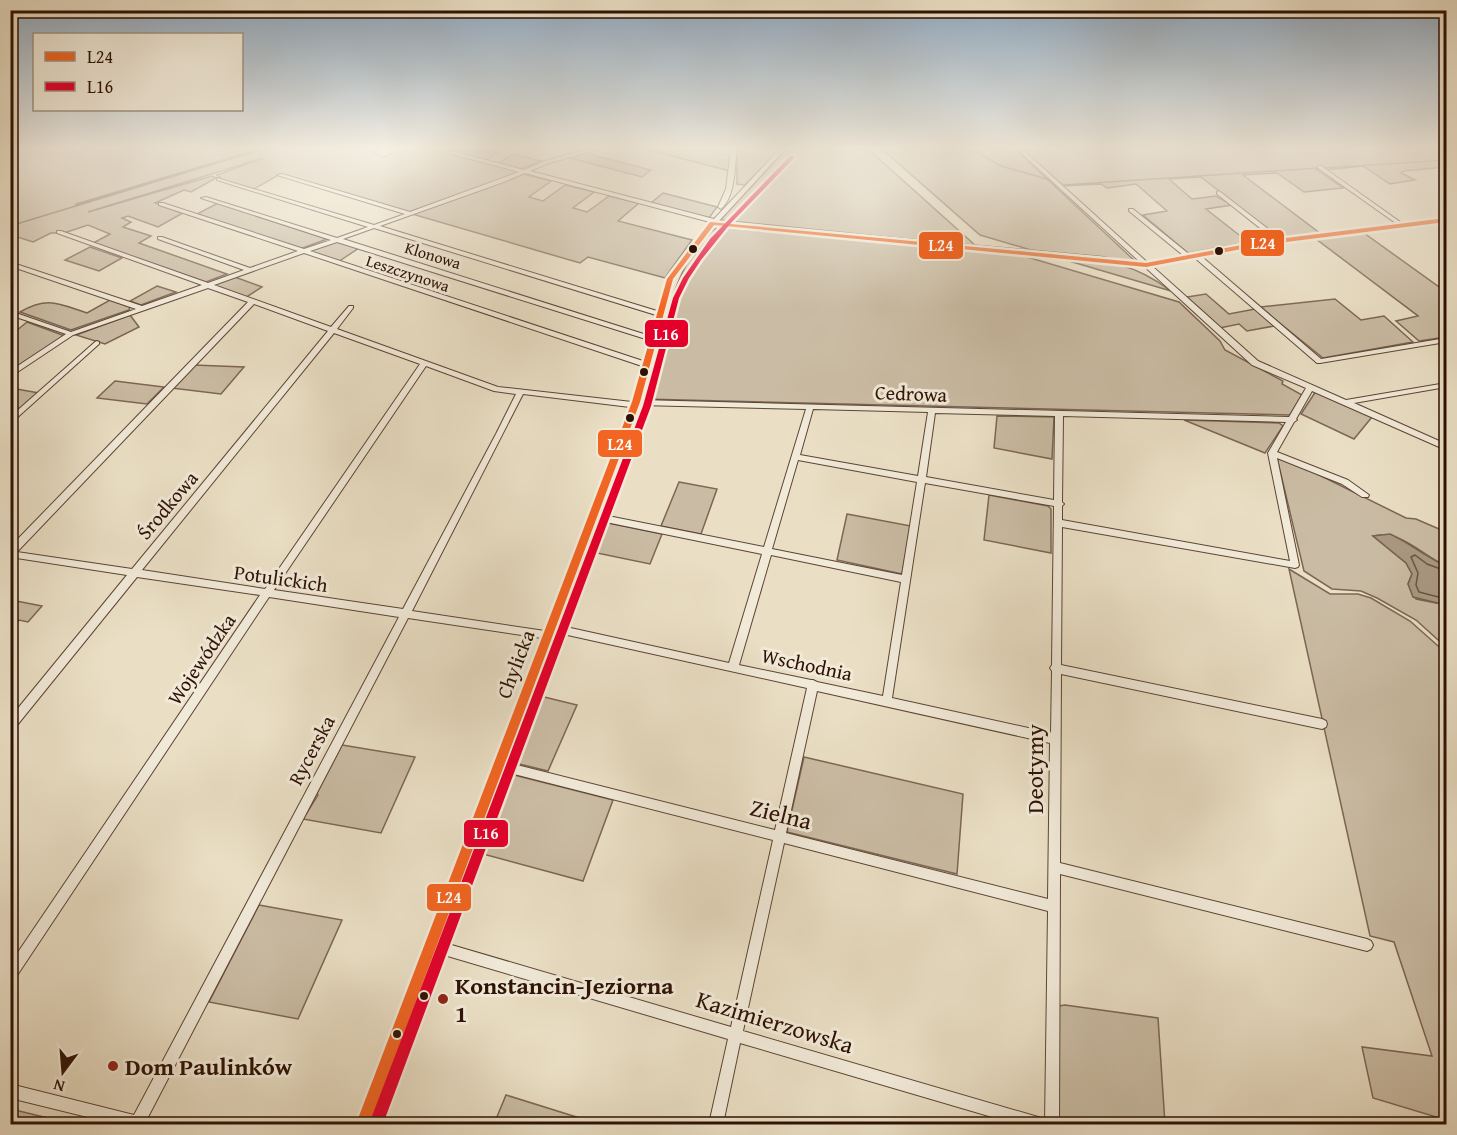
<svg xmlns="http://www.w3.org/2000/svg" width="1457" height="1135" font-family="'Gentium Book Plus',serif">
	<rect width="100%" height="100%" fill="#eadfc5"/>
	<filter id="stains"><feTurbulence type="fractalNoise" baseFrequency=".00333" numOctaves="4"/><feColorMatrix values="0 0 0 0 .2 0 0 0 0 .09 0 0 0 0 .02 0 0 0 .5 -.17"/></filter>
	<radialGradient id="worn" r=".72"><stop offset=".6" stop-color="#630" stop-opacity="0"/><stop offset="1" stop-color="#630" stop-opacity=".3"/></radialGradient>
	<!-- green -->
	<g fill="#cabca4" stroke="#7c6654" stroke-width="1.5" fill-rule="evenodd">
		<path d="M10,149H380L373,153L384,157C424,135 480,161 522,172L409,212L280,174L254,189L223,180L217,175L263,158L88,212L212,176L216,178L191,192L184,190L155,203L183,213L158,227L128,216L122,218L131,222L123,227L151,236L139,243L227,274L206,282L93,243L110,234L88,225L64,233H51L33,242L11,235ZM252,151L253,152L76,205V204Z"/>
		<path d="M443,149L499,151L486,160Z"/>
		<path d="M645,149H703L729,155L730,171Z"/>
		<path d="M737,149H780L745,185L737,184Z"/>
		<path d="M787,149H868L976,246L720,220Z"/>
		<path d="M882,149H1015L1137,263L1031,250L980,235Z"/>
		<path d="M1021,149H1442L1446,150V167L1403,171L1401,173L1415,180L1390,184L1363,166L1325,170L1314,168L1343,188L1304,192L1277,173L1243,175L1321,234L1280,239L1201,177L1169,179L1192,199L1216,196L1232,205L1206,209L1248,242L1188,253L1143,215L1167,211L1136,184L1107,188L1101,184L1063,186Z"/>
		<path d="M585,153L651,170L642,177L566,157Z"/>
		<path d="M513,154L541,161L520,169L499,163Z"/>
		<path d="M523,174L551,181L529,197L543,201L565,185L594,192L573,208L587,212L609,196L639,203L618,221L692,240L665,278L588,257L580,263L412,214Z"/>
		<path d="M663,193L717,207L709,218L651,203Z"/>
		<path d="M218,203L327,239L300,249L197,214Z"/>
		<path d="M718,227L1017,254L1179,302L1220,341L1225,350L1283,381L1282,384L1302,395L1290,415L644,399C656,355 676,249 718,227Z"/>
		<path d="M1364,233L1446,292V337L1419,341L1396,321L1418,316L1316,239Z"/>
		<path d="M333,240L359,248L338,262L307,251Z"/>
		<path d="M90,247L122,258L99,271L65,260Z"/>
		<path d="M1052,256C1101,260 1130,260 1171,291Z"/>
		<path d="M232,276L262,287L245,298L213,286L212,283Z"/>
		<path d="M157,286L176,292L141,305L130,301Z"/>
		<path d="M1206,294L1229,314L1255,309L1274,326L1247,331L1239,324L1220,328L1187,297Z"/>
		<path d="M1335,299L1361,320L1384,316L1413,342L1323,358L1260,307Z"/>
		<path d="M110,300L130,307L129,310L71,330L20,312C48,296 59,304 87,313Z"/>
		<path d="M130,315L139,327L105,344L76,335Z"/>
		<path d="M27,322L65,336L11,372V335Z"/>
		<path d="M193,365L244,367L221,394L171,388Z"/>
		<path d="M115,381L164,387L147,404L97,398Z"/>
		<path d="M11,388L39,393L22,409L11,407Z"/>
		<path d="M1316,391L1372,417L1354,439L1301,414Z"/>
		<path d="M997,416L1054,417L1052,459L994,448Z"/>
		<path d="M1184,420L1279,423L1283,426L1265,453Z"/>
		<path d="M1277,458L1301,466L1406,518L1416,519L1446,532V566C1421,555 1402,530 1373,536L1406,563L1412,574L1408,584L1416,599L1446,605V647L1416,620L1377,598L1361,591L1332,589L1304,571Z"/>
		<path d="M679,482L717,489L701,534L661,526Z"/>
		<path d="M989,495L1048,506L1051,509V553L984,540Z"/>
		<path d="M847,514L911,526L902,574L837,560Z"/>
		<path d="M603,522L662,534L650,564L592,552Z"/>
		<path d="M1289,569L1330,594H1358L1371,598L1410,621L1446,653V1104H1444L1446,1120L1373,1098L1362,1047L1432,1056L1394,942L1370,936Z"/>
		<path d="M11,600L42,606L28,622L19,620L11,631Z"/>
		<path d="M532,694L577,705L548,771L507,761Z"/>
		<path d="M342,745L415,757L381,833L303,819L318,795L317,793Z"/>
		<path d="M804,757L963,794L957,874L787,832Z"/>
		<path d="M502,772L613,800L583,881L472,851Z"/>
		<path d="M259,905L342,920L298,1019L209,1002Z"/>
		<path d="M1065,1005L1158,1018L1165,1124L1059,1123V1006Z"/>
		<path d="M506,1095L599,1124H494Z"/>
		<path d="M11,1109L56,1120L53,1124H11Z"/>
	</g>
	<!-- water -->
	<path fill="#aa9983" stroke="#786350" stroke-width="1.5" d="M1390,534C1410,543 1426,557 1446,566V605L1413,597L1408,584L1412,574L1406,563L1373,536Z"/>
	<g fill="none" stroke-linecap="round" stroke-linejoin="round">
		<!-- shore -->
		<path stroke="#6c5543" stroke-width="1.5" d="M1446,571L1427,564L1415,555L1411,557L1418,573L1416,585L1419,592L1446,599"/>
		<!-- stream -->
		<g stroke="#786350" stroke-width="1.5">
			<path d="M971,149L1001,166L1050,180L1057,186"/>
			<path d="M1317,168L1354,194"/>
			<path d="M1324,168L1446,160"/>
			<path d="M1064,185L1318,168"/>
			<path d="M1424,225L1446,222"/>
			<path d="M10,226L263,149"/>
		</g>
		<!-- minor casing -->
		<g stroke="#5d4434" stroke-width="2">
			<g id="minor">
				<path d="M437,149H444L524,170L545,161L589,149H596V150L549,163L530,171L714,219L780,149H785L718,222L1103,257L1133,263H1141L1017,149H1022L1148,263L1184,256L1129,211V209H1133L1190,255L1275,240L1217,194V192L1219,191L1281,239L1397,224L1318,168L1317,167L1320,165L1403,224L1446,218V222L1263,245L1201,256L1321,359L1446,338V342L1320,363H1317L1195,258L1152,266L1258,361L1346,400L1446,383V387L1354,403L1446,444V450L1312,391L1296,419L1297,420L1294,422L1277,452L1348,480L1369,495L1368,497H1362L1342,484L1277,458L1299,565L1298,567L1295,568L1062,527L1061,665L1322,719L1326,721L1327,724L1326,727L1322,729L1061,674L1060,863L1367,939L1371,941L1373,945L1371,949L1367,951L1060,874L1059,1124H1045L1048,911L784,843L743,1031L1038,1117L1043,1119L1045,1124H1016L740,1043L723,1124H709L728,1039L434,952L370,1124H356L542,638L408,618L147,1119L149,1124H116L10,1098V1084L134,1115L399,617L269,597L14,980L10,982V964L260,595L137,577L14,729L10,731V718L127,575L10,557V547L248,302L208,288L73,335L10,377V371L66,334L10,315V311L71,332L136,309L10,266V262L142,306L202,285L57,233V231H61L208,283L244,270L158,239V237H162L250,268L298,251L159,205V203H163L304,249L331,240L201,198L206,197L337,238L368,227L217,180V178L374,225L405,214L277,175L282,174L410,212L519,172L437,150ZM525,173L710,222L670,275L662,294L657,311L380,226L501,183ZM715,225L1103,261L1133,267H1145L1252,365L1306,388L1289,417L640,400L668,294L676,275ZM374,228L656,315L650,336L343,239ZM337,242L649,340L643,361L310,251ZM304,253L642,366L632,402L498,387L337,329L353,308V306H349L331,327L214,285ZM254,304L328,331L132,569L17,552ZM334,333L420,364L265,589L142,570ZM426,366L494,391L516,394L496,434L403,609L274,590ZM523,394L630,407L545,631L412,611ZM639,405L806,409L764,547L598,514ZM813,409L928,412L918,476L800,455ZM935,413L1055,416L1054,500L926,477ZM1063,416L1286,422L1268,453L1290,561L1062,520V506L1064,504L1062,502ZM798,460L917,482L902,575L772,549ZM925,483L1054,506L1052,665L1050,668L1052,671L1051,733L892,698ZM596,520L762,554L729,663L557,625ZM771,555L901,582L883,696L817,682L813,680H811L739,665ZM554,632L807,688L775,830L505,762ZM817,691L1050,743L1048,899L786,833ZM502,771L773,840L731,1027L438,941Z"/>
				<path d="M731,149H737C734,167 736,196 721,209L718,207L726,189Z"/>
				<path d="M97,341L99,342V344L10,424V417L95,342Z"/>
			</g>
		</g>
		<!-- minor -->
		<use href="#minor" fill="#f1ead9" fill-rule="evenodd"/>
		<!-- bus-1 casing -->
		<g stroke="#f1ead9" stroke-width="5">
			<path id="bus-1" d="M1446,218V222L1263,245L1146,267L714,225L673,279L640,402L370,1124H356L632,402L667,279L710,222L1146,263L1263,241Z"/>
		</g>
		<!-- bus-2 casing -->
		<g stroke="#f1ead9" stroke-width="5">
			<path id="bus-2" d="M790,156L795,157L730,224L701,260L689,278L679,298L651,406L383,1124H369L643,406L673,298L683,278L710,239Z"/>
		</g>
		<!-- bus-1 -->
		<use href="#bus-1" fill="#f26522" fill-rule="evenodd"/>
		<!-- bus-2 -->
		<use href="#bus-2" fill="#e4002b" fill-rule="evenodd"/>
	</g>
	<!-- sky -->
	<linearGradient id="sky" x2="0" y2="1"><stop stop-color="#8fa9c0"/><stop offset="0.48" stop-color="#f6f1e5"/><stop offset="1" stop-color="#f6f1e5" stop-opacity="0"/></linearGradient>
	<rect width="1457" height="308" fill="url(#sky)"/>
	<!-- markers -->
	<g fill="#2e1103" stroke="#f1ead9" stroke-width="2">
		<circle cx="693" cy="249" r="5"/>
		<circle cx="1219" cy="251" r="5"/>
		<circle cx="644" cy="372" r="5"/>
		<circle cx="630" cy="418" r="5"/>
		<circle cx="424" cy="996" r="5"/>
		<circle cx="397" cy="1034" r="5"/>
	</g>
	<g fill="#8f2418" stroke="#f1ead9" stroke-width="2">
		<circle cx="443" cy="999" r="6"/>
		<circle cx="113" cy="1066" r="6"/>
	</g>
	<g text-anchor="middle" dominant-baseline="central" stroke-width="6" stroke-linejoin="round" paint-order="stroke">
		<!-- far-street labels -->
		<g font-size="16" fill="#2e1103" stroke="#f1ead9">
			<text transform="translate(433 255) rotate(17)">Klonowa</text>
			<text transform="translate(408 273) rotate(18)">Leszczynowa</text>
		</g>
		<!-- street labels -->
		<g font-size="20" fill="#2e1103" stroke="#f1ead9">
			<text transform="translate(911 393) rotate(2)">Cedrowa</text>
			<text transform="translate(167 505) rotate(-50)">Środkowa</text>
			<text transform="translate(281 578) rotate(8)">Potulickich</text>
			<text transform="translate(201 659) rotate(-56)">Wojewódzka</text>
			<text transform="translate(515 664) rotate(-69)">Chylicka</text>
			<text transform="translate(807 664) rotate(12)">Wschodnia</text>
			<text transform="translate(311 750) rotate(-62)">Rycerska</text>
		</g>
		<!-- near-street labels -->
		<g font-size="24" fill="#2e1103" stroke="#f1ead9">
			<text transform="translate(1034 769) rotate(-90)">Deotymy</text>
			<text transform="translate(781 814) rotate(14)">Zielna</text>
			<text transform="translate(775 1022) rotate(17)">Kazimierzowska</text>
		</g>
		<!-- near-poi labels -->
		<g font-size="24" font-weight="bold" fill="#2e1103" stroke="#f1ead9" text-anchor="start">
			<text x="455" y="985">Konstancin-Jeziorna<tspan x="455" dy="28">1</tspan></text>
			<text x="125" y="1066">Dom Paulinków</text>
		</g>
	</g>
	<g stroke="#f1ead9" stroke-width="2">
		<rect x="1240" y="229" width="45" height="28" rx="6" fill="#f26522"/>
		<rect x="918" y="231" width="46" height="29" rx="6" fill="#f26522"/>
		<rect x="644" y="319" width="45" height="29" rx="6" fill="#e4002b"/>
		<rect x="597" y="429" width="46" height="29" rx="6" fill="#f26522"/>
		<rect x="463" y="819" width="46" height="29" rx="6" fill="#e4002b"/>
		<rect x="426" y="883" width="46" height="29" rx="6" fill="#f26522"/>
	</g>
	<g font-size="16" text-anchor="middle" font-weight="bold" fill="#fff">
		<text x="1263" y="249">L24</text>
		<text x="941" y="251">L24</text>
		<text x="666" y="340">L16</text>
		<text x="620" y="450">L24</text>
		<text x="486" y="839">L16</text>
		<text x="449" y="903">L24</text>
	</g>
	<!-- margin -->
	<rect width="1457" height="1135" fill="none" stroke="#eadfc5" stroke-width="36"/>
	<rect x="12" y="12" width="1433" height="1111" fill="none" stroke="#2e1103" stroke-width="3"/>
	<rect x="18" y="18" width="1421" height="1099" fill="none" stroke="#2e1103" stroke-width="1.5"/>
	<!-- legend -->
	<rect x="33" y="33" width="210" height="78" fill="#f1ead9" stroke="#a39383" stroke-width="1.5"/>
	<rect x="45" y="52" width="30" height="9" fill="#f26522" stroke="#a39383" stroke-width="1.5"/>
	<text x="87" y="63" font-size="18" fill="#2e1103">L24</text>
	<rect x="45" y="82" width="30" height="9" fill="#e4002b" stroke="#a39383" stroke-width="1.5"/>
	<text x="87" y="93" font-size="18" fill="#2e1103">L16</text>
	<!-- north arrow -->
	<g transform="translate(63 1072) rotate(196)" stroke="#f1ead9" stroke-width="4.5" paint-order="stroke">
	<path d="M0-4.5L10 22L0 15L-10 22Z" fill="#2e1103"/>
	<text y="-9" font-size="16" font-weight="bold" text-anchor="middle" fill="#2e1103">N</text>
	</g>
	<rect width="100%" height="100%" filter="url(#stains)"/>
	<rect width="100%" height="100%" fill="url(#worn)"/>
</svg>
